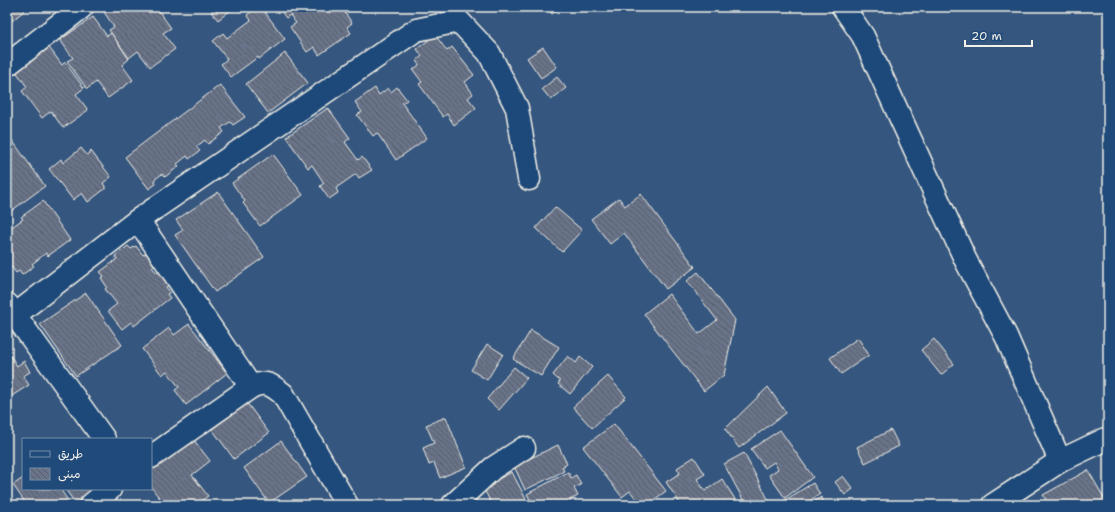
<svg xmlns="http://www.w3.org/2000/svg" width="1115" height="512" font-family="'Shantell Sans','Playpen Sans Arabic',sans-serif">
	<defs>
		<pattern id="building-back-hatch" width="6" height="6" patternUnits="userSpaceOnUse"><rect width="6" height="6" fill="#697389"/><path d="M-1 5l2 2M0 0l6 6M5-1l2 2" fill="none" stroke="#595e68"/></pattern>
	</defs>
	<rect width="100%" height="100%" fill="#35567e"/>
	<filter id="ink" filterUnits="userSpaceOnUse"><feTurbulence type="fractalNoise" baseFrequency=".025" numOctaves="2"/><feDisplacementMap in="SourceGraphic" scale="8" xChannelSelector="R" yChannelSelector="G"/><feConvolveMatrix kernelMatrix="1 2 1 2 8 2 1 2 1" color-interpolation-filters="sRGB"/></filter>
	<g filter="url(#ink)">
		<!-- building -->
		<g fill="url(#building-back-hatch)" stroke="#f4f1e8">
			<path d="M7,7H23L25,10L7,25Z"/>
			<path d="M105,7H156L171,28L163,33L175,49L150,67L138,51L129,58L109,30L114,27L102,9Z"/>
			<path d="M213,7H235L218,20L211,12L215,9Z"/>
			<path d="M257,7H261L285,39L259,59L258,57L231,77L221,64L227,59L213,41L223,33L227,38L251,20L247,15Z"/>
			<path d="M278,7H341L352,23L347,27L351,33L319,55L314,47L307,52L290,27L296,23L290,15L286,18Z"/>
			<path d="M546,7H562L552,14Z"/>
			<path d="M93,17L107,36L111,33L129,59L122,65L133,80L108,98L96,82L87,89L67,61L73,58L60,40Z"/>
			<path d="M435,35L447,51L452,47L474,75L465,82L473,94L468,98L476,108L454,125L447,114L443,117L419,84L422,82L413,70L419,65L416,61L422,56L417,49Z"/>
			<path d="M48,46L62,65L65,62L84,88L76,94L88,110L63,128L51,111L42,118L22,91L27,87L15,70Z"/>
			<path d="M543,47L557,67L541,78L527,58Z"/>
			<path d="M285,53L308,83L268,113L246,84Z"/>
			<path d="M557,77L566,88L551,100L542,89Z"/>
			<path d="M220,85L245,117L233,125L230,122L221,128L224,132L208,144L205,140L196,147L200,151L189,159L187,156L177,164L179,166L165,177L162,174L154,180L156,184L149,189L125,157Z"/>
			<path d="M397,87L407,100L402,103L427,138L396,160L377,133L373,136L357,115L362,112L355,102L375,88L379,95L388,88L391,92Z"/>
			<path d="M328,108L350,138L345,142L358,160L362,157L372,170L359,178L356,174L336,188L338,193L329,199L320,186L324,183L312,165L308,168L286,137Z"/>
			<path d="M7,133L45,186L7,214Z"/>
			<path d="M81,148L87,155L91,151L111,177L103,183L106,188L88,202L82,193L73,200L49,169L61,159L63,163Z"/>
			<path d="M273,154L303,195L260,226L243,203L245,201L232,183Z"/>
			<path d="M218,192L264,257L215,292L175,235L183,230L176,220Z"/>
			<path d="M641,194L695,267L666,289L624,233L610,244L591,219L619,198L625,206Z"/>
			<path d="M43,201L70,240L48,256L46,253L32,264L34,266L22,275L19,271L16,273L7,261V227L9,229L23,219L21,217Z"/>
			<path d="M555,207L582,230L562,252L536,228Z"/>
			<path d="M128,246L131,249L136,246L143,255L146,253L155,265L152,267L157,273L160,271L170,284L166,287L170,292L167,294L170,298L134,326L131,322L122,329L108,311L117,304L105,289L107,287L101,278L104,276L100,272L117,259L115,256Z"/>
			<path d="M698,272L735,320L724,375L704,391L644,314L669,294L699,334L717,320L687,281Z"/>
			<path d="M86,293L122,345L76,376L40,324Z"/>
			<path d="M189,324L227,373L186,405L175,390L179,387L167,371L162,375L142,349L169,328L174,335Z"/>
			<path d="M531,330L559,347L541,376L513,359Z"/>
			<path d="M858,338L869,355L841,374L830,358Z"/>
			<path d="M934,339L954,364L941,375L921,350Z"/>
			<path d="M487,344L503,354L487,380L471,370Z"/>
			<path d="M7,350L17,366L24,361L30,372L23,376L29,385L7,399Z"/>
			<path d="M568,356L576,363L580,357L592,367L570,394L558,384L560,381L553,375Z"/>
			<path d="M514,367L527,378L499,410L487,399Z"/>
			<path d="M608,376L626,397L592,428L573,407Z"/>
			<path d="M768,387L786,413L739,448L725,429Z"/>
			<path d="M247,403L269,433L234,459L212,429Z"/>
			<path d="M446,417L466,467L440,478L434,463L429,465L423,448L434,443L426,425Z"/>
			<path d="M614,424L666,491L647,505H641L630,491L622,497L583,447Z"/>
			<path d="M780,430L813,477L785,498L769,475L778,469L774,462L765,468L751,449Z"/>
			<path d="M891,430L899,446L865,463L857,447Z"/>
			<path d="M190,435L210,461L192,475L208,496L196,505H165L151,487V465Z"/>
			<path d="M281,441L307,477L269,503L244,468Z"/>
			<path d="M558,445L567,464L562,467L564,471L525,490L514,466Z"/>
			<path d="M744,453L769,501L761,505H746L724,464Z"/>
			<path d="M694,457L705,474L697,479L705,491L722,479L739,505H681L666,482L680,473L677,468Z"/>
			<path d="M1088,470L1108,505H1049L1043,495Z"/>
			<path d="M512,472L529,505H492L483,487Z"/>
			<path d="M568,472L571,478L576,475L581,485L574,488L578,496L570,500L572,505H533L527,494Z"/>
			<path d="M843,476L853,489L845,495L835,482Z"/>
			<path d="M23,478V489H60L71,505H27L13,485Z"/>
			<path d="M813,483L820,494L803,505H777Z"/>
			<path d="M65,489H99L76,504Z"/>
			<path d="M821,497L826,505H809Z"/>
		</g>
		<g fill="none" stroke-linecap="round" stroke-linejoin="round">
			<!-- minor casing -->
			<g stroke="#f4f1e8" stroke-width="25">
				<g id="minor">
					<path d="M843,7L863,36L966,261L1006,336L1060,461"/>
					<path d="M7,65L82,7"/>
					<path d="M138,220L251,387"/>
					<path d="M7,304L104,439"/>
					<path d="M15,315L138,220L416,30L459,21L489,53L517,108L529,179"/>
					<path d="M151,457L251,387C265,380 272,385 283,394L347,505"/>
					<path d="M91,505L110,489"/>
					<path d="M453,505L493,468L524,448"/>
					<path d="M993,505L1060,461L1108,438"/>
				</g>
			</g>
			<!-- minor -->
			<use href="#minor" stroke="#1f4a7a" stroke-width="22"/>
		</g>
	</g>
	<!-- margin -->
	<rect width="1115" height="512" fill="none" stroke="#1f4a7a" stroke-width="24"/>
	<rect x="12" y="12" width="1091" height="488" fill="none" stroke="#f4f1e8" stroke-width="1.5" filter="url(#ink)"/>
	<!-- legend -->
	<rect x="22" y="438" width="130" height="52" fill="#1f4a7a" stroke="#748da6"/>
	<rect x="30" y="451" width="20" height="6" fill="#1f4a7a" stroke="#748da6"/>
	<text x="58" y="458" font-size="12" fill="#f4f1e8">طريق</text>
	<rect x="30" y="468" width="20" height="12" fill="url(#building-back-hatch)" stroke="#748da6"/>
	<text x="58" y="478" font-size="12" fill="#f4f1e8">مبنى</text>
	<!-- scale -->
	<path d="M965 40v6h67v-6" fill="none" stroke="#f4f1e8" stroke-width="2"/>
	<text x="971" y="40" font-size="12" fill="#f4f1e8" stroke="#1f4a7a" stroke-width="3" paint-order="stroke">20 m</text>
</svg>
